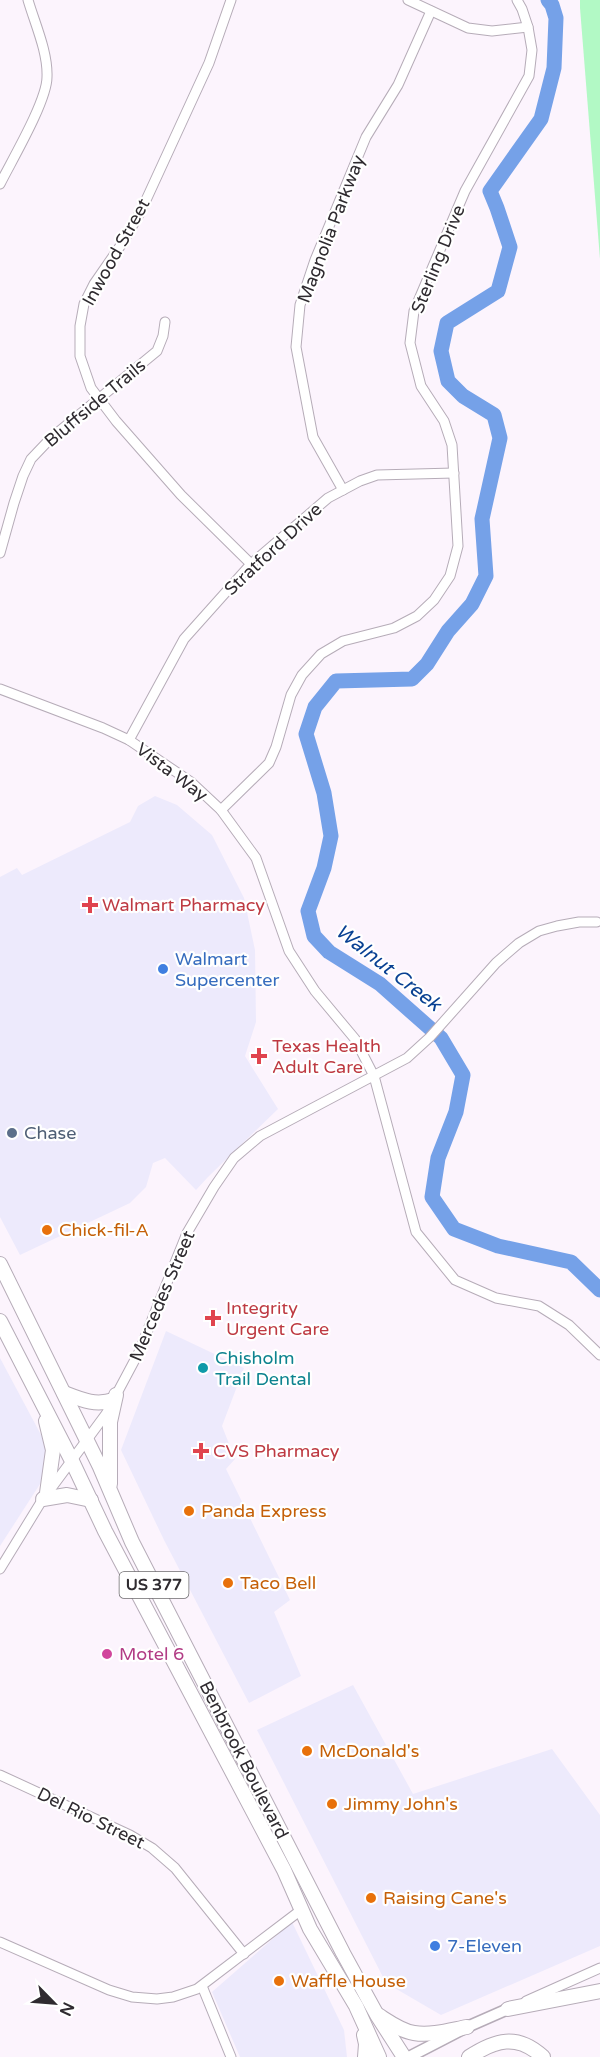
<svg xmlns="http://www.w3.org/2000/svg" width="600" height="2057" font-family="'Varela Round',sans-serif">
	<rect width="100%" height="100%" fill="#fcf4fd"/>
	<!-- commercial -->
	<g fill="#edeafc">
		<path d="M155,796L177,805L212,835L244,898L255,950L256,1022L245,1056L278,1109L208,1177L196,1190L165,1158L153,1163L146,1187L130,1203L20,1255L0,1217V877L17,868L22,875L130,822L138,806Z"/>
		<path d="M166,1331L244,1368L222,1426L235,1459L226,1469L290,1600L274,1612L301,1676L249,1703L164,1540L121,1450Z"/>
		<path d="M0,1358L48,1448V1464L40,1484L0,1546Z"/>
		<path d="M353,1685L413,1794L552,1749L600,1815V1946L441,2015L386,1983L257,1730Z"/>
		<path d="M292,1922L344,2030L347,2057H240L212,1992Z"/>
	</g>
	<!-- green -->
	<path fill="#b2f9c5" d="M580,0H600V259L580,8Z"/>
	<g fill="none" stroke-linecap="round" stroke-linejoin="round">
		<!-- river -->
		<path stroke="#75a1e8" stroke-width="15" d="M548,0L552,5L556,18L554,68L541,119L490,191L497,208L510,247L498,291L447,323L441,351L448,381L463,396L494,415L500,438L482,519L486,576L472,604L448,631L427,664L412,679L336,681L315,707L306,734L324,793L331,836L324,868L308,911L314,936L329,952L380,984L441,1038L463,1075L456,1112L438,1158L432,1197L454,1229L498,1246L571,1262L600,1290"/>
		<!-- minor casing -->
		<g stroke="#b6acb8" stroke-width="11">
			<g id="minor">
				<path d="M231,0L209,63L141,211L123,242L94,284L84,304L80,326V356L91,388L116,421L181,495L251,564"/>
				<path d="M408,0L468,28L492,31L528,27"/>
				<path d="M0,184C12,160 47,101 47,77C48,52 35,24 28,0"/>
				<path d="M343,490L313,437L296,347L300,305L315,260L366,137L398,85L431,11"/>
				<path d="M0,553L14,503L23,476L31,459L51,438L157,351L163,336L165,322"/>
				<path d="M0,689L103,728L129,740L191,782L221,810L256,858L289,951L315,991L355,1039L374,1076L416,1232L455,1280L496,1298L539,1306L569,1325L600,1355"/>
				<path d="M129,740L184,639L251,564L328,498L360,481L377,475L454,473"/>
				<path d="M221,810L269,763L276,747L291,695L302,675L321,654L343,641L394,628L417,616L434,600L450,576L458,546L452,445L444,421L421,386L410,343L414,311L465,191L529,76L532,50L528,27L522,9L517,0"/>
				<path d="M0,1569L41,1502L106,1414L139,1352L187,1233L214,1187L234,1158L260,1136L407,1058L430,1037L496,963L519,943L539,931L557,926L579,922H597"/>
				<path d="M0,1775L130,1835L152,1848L175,1868L244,1954"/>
				<path d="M0,1942L109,1990L132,1997L157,1999L173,1997L197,1989L301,1910"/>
				<path d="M202,1986L231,2057"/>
				<path d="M526,2001L600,1968"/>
			</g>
		</g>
		<!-- major casing -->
		<g stroke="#b6acb8" stroke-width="13">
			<path id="major" d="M409,2057L467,2027L508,2009"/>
		</g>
		<!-- highway casing -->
		<g stroke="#b6acb8" stroke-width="16">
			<g id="highway">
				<path d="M0,1264L100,1467L132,1542L343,1953L377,2015L404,2057"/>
				<path d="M0,1321L71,1459L105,1531L284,1870L310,1929L356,2006L379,2057"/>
				<path d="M64,1393C82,1400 95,1406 114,1400"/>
				<path d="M46,1421L53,1450L47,1493"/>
				<path d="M110,1484V1422L116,1395"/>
				<path d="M43,1499L67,1495L91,1500"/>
				<path d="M508,2009L600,1991"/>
				<path d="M378,2015C389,2022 401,2031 414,2033C431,2036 451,2030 467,2027"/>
				<path d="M364,2035L366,2044L365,2057"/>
				<path d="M469,2057C495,2040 517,2033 543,2057"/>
			</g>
		</g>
		<!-- minor -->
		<use href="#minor" stroke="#fff" stroke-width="9"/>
		<!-- major -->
		<use href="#major" stroke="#fff" stroke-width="10"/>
		<!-- highway -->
		<use href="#highway" stroke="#fff" stroke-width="14"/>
	</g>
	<!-- markers -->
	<g fill="#e0444e" stroke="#fff" stroke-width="2">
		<path d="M87 896h6v6h6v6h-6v6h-6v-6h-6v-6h6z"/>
		<path d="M256 1047h6v6h6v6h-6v6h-6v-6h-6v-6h6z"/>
		<path d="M210 1309h6v6h6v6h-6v6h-6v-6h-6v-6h6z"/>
		<path d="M198 1442h6v6h6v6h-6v6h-6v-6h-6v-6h6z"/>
	</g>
	<g fill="#3f7fe0" stroke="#fff" stroke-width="2">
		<circle cx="163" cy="969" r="6"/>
		<circle cx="435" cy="1946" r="6"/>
	</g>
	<circle fill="#5c6f8a" stroke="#fff" stroke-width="2" cx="12" cy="1133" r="6"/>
	<g fill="#e8710a" stroke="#fff" stroke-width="2">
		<circle cx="47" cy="1230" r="6"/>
		<circle cx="189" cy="1511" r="6"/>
		<circle cx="228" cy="1583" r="6"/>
		<circle cx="307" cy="1751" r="6"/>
		<circle cx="332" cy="1804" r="6"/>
		<circle cx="371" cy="1898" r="6"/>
		<circle cx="279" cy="1981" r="6"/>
	</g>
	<circle fill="#0f9aa8" stroke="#fff" stroke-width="2" cx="203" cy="1368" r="6"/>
	<circle fill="#d1479c" stroke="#fff" stroke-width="2" cx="107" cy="1654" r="6"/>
	<g text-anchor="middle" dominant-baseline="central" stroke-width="4.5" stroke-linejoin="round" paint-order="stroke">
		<!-- shield labels -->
		<rect fill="#fff" stroke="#6d6b6e" stroke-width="1.5" x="119.5" y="1572" width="69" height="26" rx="4.5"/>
		<g font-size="16" font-weight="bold" fill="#2f2b30">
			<text x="154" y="1585">US 377</text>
		</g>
		<!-- street labels -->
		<g font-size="18" fill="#2f2b30" stroke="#fff">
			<text transform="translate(331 229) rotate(-69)">Magnolia Parkway</text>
			<text transform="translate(116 252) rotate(-61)">Inwood Street</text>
			<text transform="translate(438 259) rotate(-68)">Sterling Drive</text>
			<text transform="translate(95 403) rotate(-40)">Bluffside Trails</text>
			<text transform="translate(273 549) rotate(-43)">Stratford Drive</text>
			<text transform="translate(172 772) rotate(37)">Vista Way</text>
			<text transform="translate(162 1296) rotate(-67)">Mercedes Street</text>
			<text transform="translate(244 1760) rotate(63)">Benbrook Boulevard</text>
			<text transform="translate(91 1818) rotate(26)">Del Rio Street</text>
		</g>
		<!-- health labels -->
		<g font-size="18" fill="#be3a42" stroke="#fff" text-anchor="start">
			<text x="102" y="905">Walmart Pharmacy</text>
			<text x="272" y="1046">Texas Health<tspan x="272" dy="21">Adult Care</tspan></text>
			<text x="226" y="1308">Integrity<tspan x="226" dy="21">Urgent Care</tspan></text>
			<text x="213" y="1451">CVS Pharmacy</text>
		</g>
		<!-- shop labels -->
		<g font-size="18" fill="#366cbe" stroke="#fff" text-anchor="start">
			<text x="175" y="959">Walmart<tspan x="175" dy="21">Supercenter</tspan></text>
			<text x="447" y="1946">7-Eleven</text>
		</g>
		<!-- service labels -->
		<g font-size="18" fill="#4e5e75" stroke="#fff" text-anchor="start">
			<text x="24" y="1133">Chase</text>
		</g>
		<!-- food labels -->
		<g font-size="18" fill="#c56008" stroke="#fff" text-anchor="start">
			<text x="59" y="1230">Chick-fil-A</text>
			<text x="201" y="1511">Panda Express</text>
			<text x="240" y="1583">Taco Bell</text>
			<text x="319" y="1751">McDonald's</text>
			<text x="344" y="1804">Jimmy John's</text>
			<text x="383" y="1898">Raising Cane's</text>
			<text x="291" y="1981">Waffle House</text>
		</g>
		<!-- culture labels -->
		<g font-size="18" fill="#0d838f" stroke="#fff" text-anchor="start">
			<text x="215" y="1358">Chisholm<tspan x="215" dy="21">Trail Dental</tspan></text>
		</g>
		<!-- hotel labels -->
		<g font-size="18" fill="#b23c85" stroke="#fff" text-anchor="start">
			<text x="119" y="1654">Motel 6</text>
		</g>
		<!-- water labels -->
		<g font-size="20" font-style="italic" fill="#094193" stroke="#fff">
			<text transform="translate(388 968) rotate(38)">Walnut Creek</text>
		</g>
	</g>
	<!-- north arrow -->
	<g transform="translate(54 2003) rotate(115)" stroke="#ffffff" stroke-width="4.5" paint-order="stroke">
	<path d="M0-4.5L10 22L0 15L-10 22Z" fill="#2f2b30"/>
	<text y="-9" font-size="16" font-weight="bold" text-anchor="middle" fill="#2f2b30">N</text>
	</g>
</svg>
